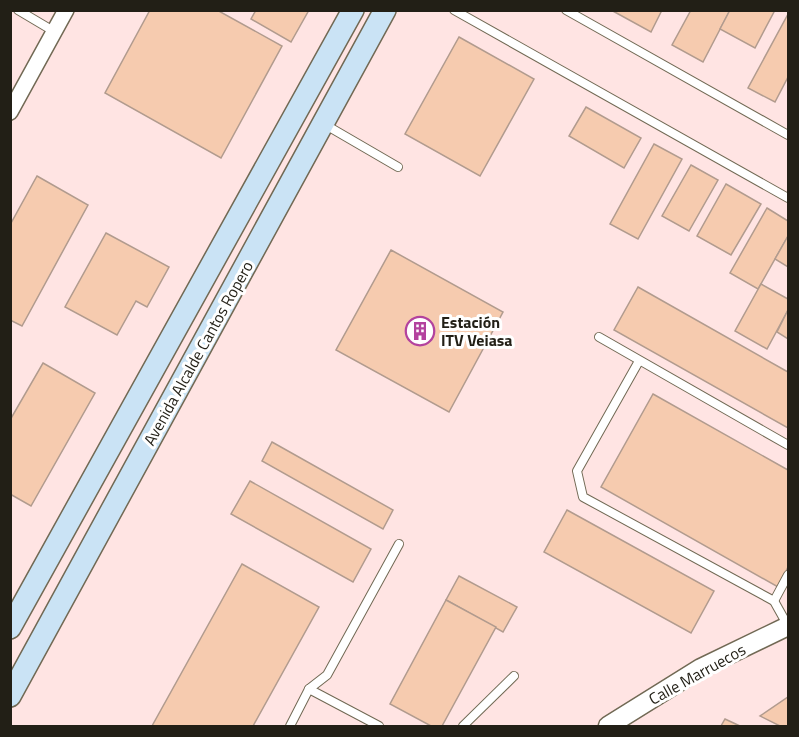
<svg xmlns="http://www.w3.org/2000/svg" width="799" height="737" font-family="'Titillium Web',sans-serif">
	<rect width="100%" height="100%" fill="#fff5dd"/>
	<!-- industrial -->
	<rect fill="#ffe4e3" x="11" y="11" width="777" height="715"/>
	<!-- building -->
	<g fill="#f6cbaf" stroke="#b19b8e" stroke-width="1.5">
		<path d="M150,10H217L282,46L221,158L105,93Z"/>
		<path d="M256,10H309L291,42L251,19Z"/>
		<path d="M611,10H662L651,32Z"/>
		<path d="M691,10H726L729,12L703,62L672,45Z"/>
		<path d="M730,10H775L755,48L720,29Z"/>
		<path d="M787,16L788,17V77L775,102L748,88Z"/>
		<path d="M459,37L534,79L480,176L405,134Z"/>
		<path d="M586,107L641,138L624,168L569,136Z"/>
		<path d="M654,144L682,159L638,239L610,224Z"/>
		<path d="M691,165L718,180L689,231L662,216Z"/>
		<path d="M37,176L88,205L22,326L10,320V225Z"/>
		<path d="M726,184L761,204L731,255L697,236Z"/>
		<path d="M767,208L788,221V236L758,289L730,273Z"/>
		<path d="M106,233L169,267L147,307L136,301L117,335L65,307Z"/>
		<path d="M788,236V267L775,259Z"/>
		<path d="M391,250L503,312L449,412L336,350Z"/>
		<path d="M761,284L788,299V310L767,349L735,331Z"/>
		<path d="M638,287L788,372V428L614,330Z"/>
		<path d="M788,310V339L777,332Z"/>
		<path d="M43,363L95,393L31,506L10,494V420Z"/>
		<path d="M653,394L788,470V567L778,587L601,487Z"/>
		<path d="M272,442L393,510L383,529L262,461Z"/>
		<path d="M250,481L371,549L353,582L231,514Z"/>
		<path d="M567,510L714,591L691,633L544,552Z"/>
		<path d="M242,564L319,607L253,726H152Z"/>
		<path d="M459,576L517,607L503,632L446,600Z"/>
		<path d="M446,600L496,627L442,726H431L390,704Z"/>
		<path d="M788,697V726H780L760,716Z"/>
		<path d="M725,719L740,726H721Z"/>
	</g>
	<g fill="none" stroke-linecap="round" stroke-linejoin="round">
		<!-- service casing -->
		<g stroke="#716954" stroke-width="10">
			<g id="service">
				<path d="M18,10L55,32"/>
				<path d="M454,10L788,198"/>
				<path d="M566,10L788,135"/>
				<path d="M324,124L398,167"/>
				<path d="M599,337L788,445"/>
				<path d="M639,361L577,471L583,497L774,601L788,626"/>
				<path d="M774,601L788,575"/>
				<path d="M309,689L327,675L399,544"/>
				<path d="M290,726L309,689L379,726"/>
				<path d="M463,726L514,676"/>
			</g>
		</g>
		<!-- minor casing -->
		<g stroke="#716954" stroke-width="18">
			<path id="minor" d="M10,112L66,10"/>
		</g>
		<!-- tertiary casing -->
		<g stroke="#716954" stroke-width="21">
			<path id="tertiary" d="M608,726L701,668L788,626"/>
		</g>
		<!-- secondary casing -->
		<g stroke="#716954" stroke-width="24">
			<g id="secondary">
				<path d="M10,628L353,10"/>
				<path d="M10,696L385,10"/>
			</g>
		</g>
		<!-- service -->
		<use href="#service" stroke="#fff" stroke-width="8"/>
		<!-- minor -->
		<use href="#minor" stroke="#fff" stroke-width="15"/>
		<!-- tertiary -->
		<use href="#tertiary" stroke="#fff" stroke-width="18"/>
		<!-- secondary -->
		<use href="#secondary" stroke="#cae3f5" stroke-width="21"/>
	</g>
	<!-- icons -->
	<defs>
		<g id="building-ring" transform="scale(1.5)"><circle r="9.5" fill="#fff" stroke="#b3429e" stroke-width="1.5"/><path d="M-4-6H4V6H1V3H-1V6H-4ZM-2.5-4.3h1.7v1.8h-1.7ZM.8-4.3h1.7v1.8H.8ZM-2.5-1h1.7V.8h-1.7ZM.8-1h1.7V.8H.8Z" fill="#b3429e"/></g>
	</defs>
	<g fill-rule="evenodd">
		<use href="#building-ring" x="420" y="331"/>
	</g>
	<g text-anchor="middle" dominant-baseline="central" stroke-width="6" stroke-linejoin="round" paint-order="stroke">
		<!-- poi labels -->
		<g font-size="16" font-weight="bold" fill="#221f16" stroke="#fff" text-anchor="start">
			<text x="441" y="322">Estación<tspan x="441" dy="18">ITV Veiasa</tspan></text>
		</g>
		<!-- street labels -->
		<g font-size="16" fill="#221f16" stroke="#fff">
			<text transform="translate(198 353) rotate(-61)">Avenida Alcalde Cantos Ropero</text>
			<text transform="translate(697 674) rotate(-29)">Calle Marruecos</text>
		</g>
	</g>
	<!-- border -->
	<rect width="799" height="737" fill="none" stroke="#221f16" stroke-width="24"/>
</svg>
